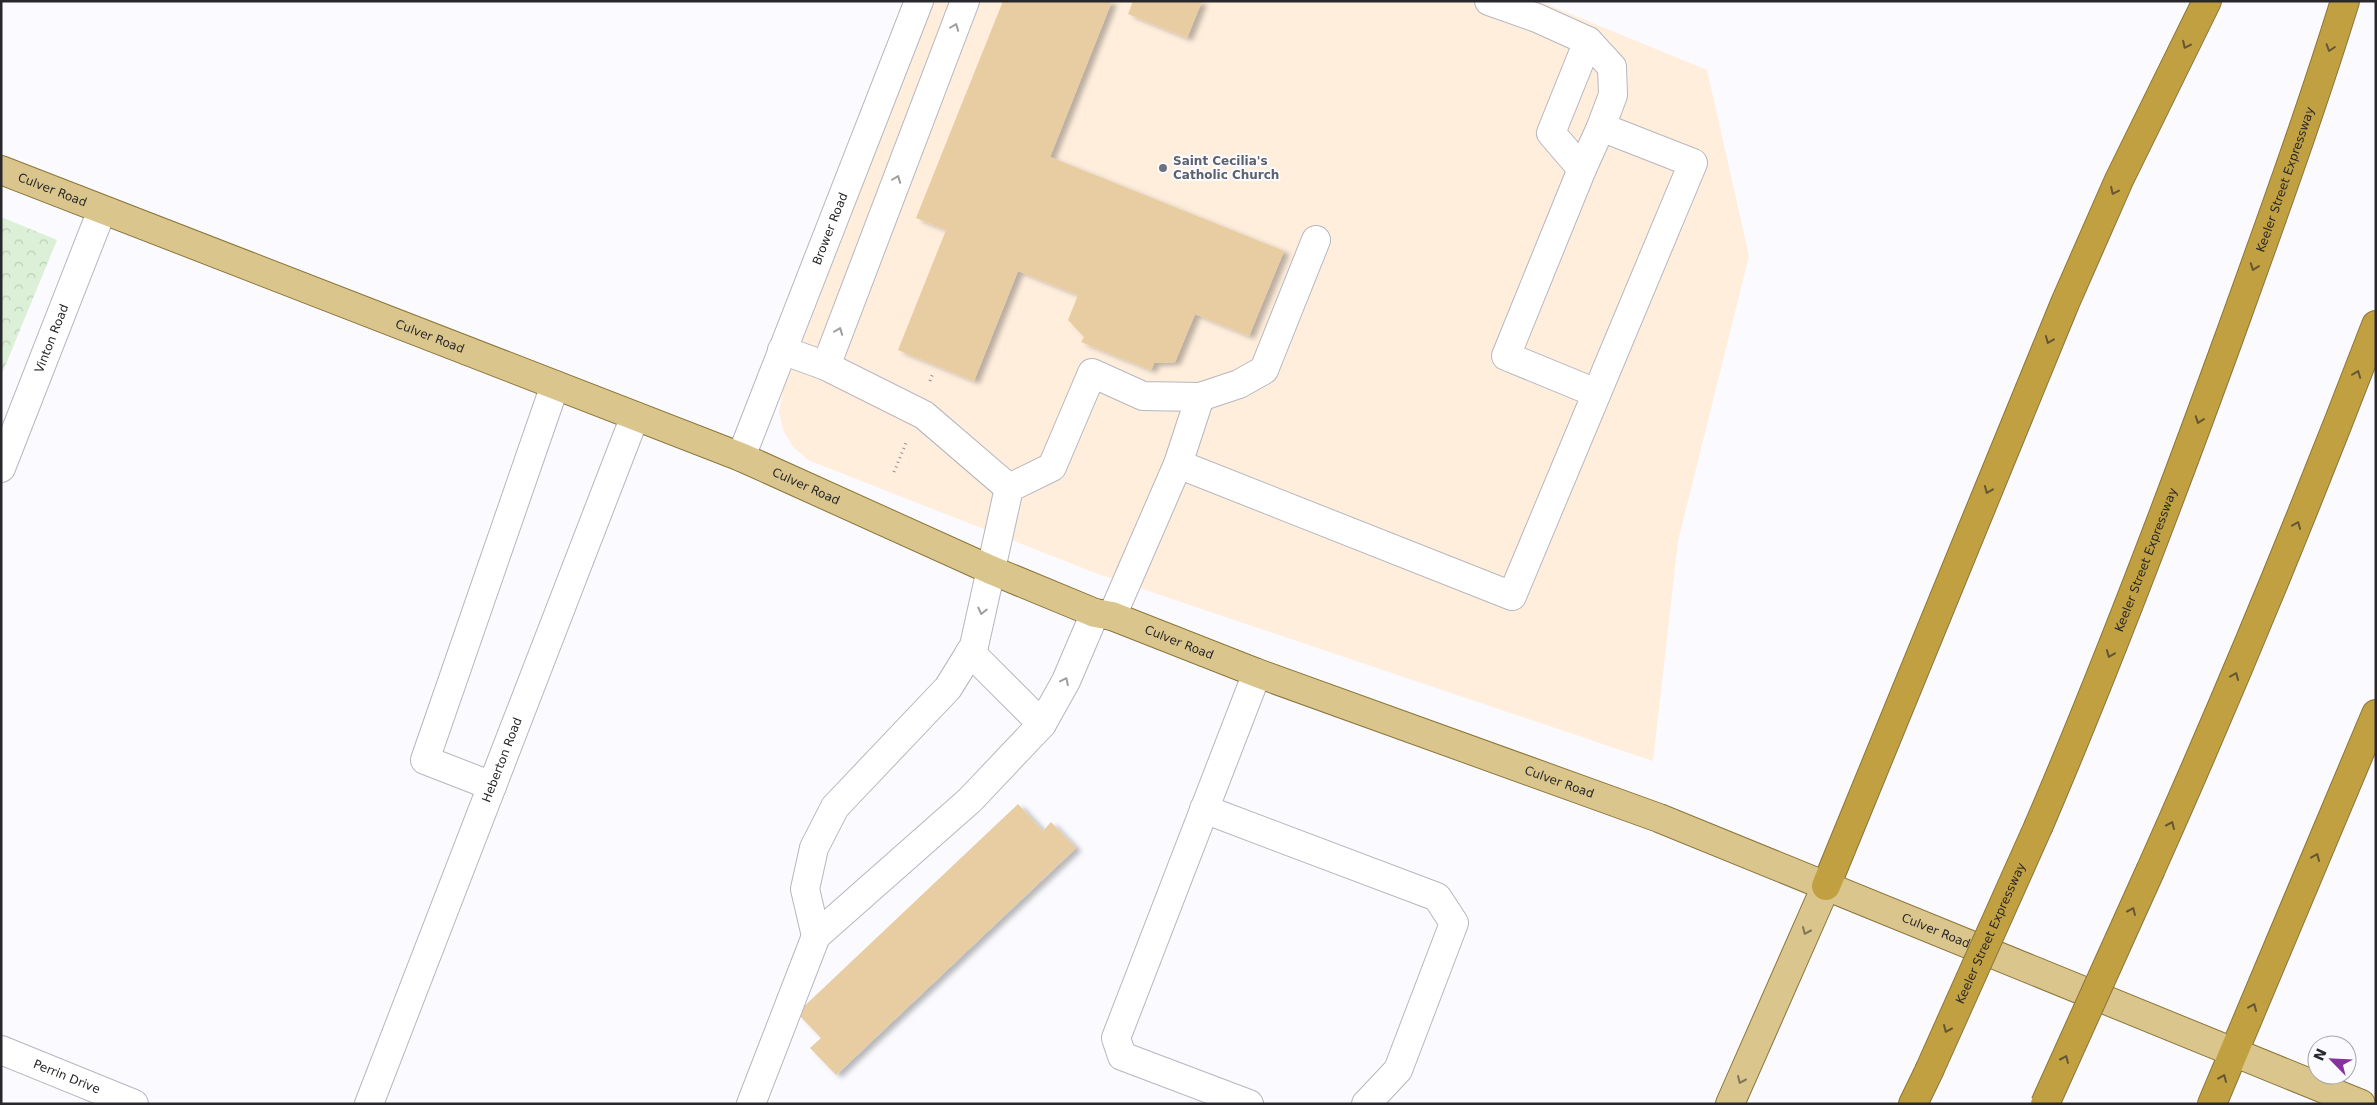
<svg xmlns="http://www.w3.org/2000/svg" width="2377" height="1105" font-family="'DejaVu Sans',sans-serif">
	<defs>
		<pattern id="park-crowns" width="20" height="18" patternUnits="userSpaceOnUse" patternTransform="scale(1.25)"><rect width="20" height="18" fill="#dbf0d7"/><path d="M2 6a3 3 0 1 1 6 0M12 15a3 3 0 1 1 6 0" fill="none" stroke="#bcceb9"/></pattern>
		<filter id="shadow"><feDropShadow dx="5.5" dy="3" stdDeviation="2.5" flood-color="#0004"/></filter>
	</defs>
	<rect width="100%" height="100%" fill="#fbfafe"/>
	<!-- education -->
	<path fill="#ffeedc" d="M934,1H1539L1707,70L1749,256L1678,541L1653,761L1098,574L808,460L793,447L783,430L779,411L783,391Z"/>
	<!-- park -->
	<path fill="url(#park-crowns)" d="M1,217L57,240L1,376Z"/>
	<!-- building -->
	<g fill="#e8cda2" filter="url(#shadow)">
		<path d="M1003,1H1112L1050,157L1284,251L1249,336L1195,314L1175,362L1154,363L1151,370L1081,342L1084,337L1068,320L1078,295L1018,271L974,381L898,350L946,230L916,218Z"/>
		<path d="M1133,1H1202L1187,38L1128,14Z"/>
		<path d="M1018,804L1043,831L1051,822L1076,848L836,1075L810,1048L821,1038L797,1013Z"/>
	</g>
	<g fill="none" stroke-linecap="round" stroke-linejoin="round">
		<!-- minor casing -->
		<g stroke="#b6b6bf" stroke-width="30">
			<g id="minor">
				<path d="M1582,169L1551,133L1588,41"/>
				<path d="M782,350L826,366L965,1"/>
				<path d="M826,366L924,415L1009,488"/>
				<path d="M1596,393L1506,356L1582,169L1601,127"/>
				<path id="s1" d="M741,457L919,1"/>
				<path d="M1178,464L1512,596L1693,163L1601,127L1613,95L1612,67L1588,41L1537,18L1489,1"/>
				<path id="s2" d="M1,468L102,210"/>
				<path d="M1009,488L1052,467L1092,373L1143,396L1200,397L1239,384L1264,370L1316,240"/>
				<path d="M1112,616L1178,464L1200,397"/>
				<path d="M970,652L1042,724"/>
				<path d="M492,786L425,760L555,385"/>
				<path d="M1204,809L1437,897L1454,923L1398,1070L1366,1104"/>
				<path d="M816,936L805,889L814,848L835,807L948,688L974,646L1009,488"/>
				<path id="s3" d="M1,1050L134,1104"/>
				<path id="s4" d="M369,1104L635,416"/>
				<path d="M751,1104L816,936L970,800L1042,724L1066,681L1095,613"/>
				<path d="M1249,1104L1122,1056L1116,1038L1257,673"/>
			</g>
		</g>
		<!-- major casing -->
		<g stroke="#8b7639" stroke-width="30">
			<g id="major">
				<path id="s5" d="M1,170L741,457L991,570L1095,613L1112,616L1257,673L1659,818L2361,1104"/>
				<path d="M1730,1104L1826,886"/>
			</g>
		</g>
		<!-- highway casing -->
		<g stroke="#8b7639" stroke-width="30">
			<g id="highway">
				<path id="s6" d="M2039,825C2108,664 2170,500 2230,335C2270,224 2310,114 2345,1"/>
				<path d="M2151,869C2231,690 2306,508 2376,325"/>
				<path d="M1826,886L2065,303L2119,180L2207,1"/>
				<path d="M1913,1104L1929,1071"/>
				<path d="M2212,1104L2376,714"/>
			</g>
		</g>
		<!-- path -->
		<g stroke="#8b8a8e" stroke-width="3" stroke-dasharray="1 4" stroke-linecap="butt">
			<path d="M930,381L933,373"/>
			<path d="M894,472L906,443"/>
		</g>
		<!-- minor -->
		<use href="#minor" stroke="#fff" stroke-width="28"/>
		<!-- major -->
		<use href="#major" stroke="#dac68d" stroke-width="28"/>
		<!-- highway -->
		<use href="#highway" stroke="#c1a041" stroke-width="28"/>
		<!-- highway-bridge casing -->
		<g stroke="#8b7639" stroke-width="30" stroke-linecap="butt">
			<g id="highway-bridge">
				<path id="s7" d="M1929,1071L2039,825"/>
				<path d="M2045,1104L2151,869"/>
			</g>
		</g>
		<!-- highway-bridge -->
		<use href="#highway-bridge" stroke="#c1a041" stroke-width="28"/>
	</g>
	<!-- one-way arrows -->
	<defs><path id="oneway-chevron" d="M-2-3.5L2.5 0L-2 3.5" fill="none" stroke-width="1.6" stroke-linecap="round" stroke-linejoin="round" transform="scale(1.25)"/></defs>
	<g stroke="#9e9ea0">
		<use href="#oneway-chevron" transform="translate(955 27) rotate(-69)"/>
		<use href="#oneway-chevron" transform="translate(897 179) rotate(-69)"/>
		<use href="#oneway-chevron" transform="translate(839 331) rotate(-69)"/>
		<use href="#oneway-chevron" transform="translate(982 611) rotate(103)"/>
		<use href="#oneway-chevron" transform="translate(1065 681) rotate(-64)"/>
	</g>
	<g stroke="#655734">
		<use href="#oneway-chevron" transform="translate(2186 45) rotate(116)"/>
		<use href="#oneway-chevron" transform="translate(2330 48) rotate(108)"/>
		<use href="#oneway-chevron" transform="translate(2114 191) rotate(115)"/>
		<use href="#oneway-chevron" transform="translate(2254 267) rotate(110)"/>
		<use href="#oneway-chevron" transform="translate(2049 340) rotate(112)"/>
		<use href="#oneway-chevron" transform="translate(2357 374) rotate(-69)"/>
		<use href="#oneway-chevron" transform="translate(2199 420) rotate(110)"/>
		<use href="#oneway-chevron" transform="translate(1988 490) rotate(112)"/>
		<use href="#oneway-chevron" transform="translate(2297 525) rotate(-68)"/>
		<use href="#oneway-chevron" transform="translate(2110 654) rotate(112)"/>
		<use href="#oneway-chevron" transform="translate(2235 676) rotate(-67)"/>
		<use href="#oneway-chevron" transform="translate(2171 825) rotate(-66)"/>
		<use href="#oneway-chevron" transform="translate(2316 857) rotate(-67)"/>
		<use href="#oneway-chevron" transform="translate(2132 911) rotate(-66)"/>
		<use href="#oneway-chevron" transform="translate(2253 1007) rotate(-67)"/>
		<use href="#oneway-chevron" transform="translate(1947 1029) rotate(114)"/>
		<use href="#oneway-chevron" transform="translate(2065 1059) rotate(-66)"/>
		<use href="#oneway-chevron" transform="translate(2223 1078) rotate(-67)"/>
	</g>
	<g stroke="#81765c">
		<use href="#oneway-chevron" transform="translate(1806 931) rotate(114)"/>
		<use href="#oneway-chevron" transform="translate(1741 1080) rotate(114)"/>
	</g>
	<!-- markers -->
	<circle fill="#6b7280" stroke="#fbfafe" stroke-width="2" cx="1163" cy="168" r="5"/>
	<g text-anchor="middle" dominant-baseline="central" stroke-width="4" stroke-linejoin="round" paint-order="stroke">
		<!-- worship labels -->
		<g font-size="12" font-weight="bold" fill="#5b616d" stroke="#fbfafe" text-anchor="start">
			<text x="1173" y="161">Saint Cecilia's<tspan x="1173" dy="14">Catholic Church</tspan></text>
		</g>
		<!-- street labels -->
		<g font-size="12" fill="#28272b" stroke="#fbfafe">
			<text stroke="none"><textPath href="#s6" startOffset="691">Keeler Street Expressway</textPath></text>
			<text stroke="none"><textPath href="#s5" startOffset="55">Culver Road</textPath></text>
			<text stroke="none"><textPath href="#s1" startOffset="245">Brower Road</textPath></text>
			<text stroke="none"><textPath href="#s5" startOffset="460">Culver Road</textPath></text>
			<text stroke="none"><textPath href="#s2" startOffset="139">Vinton Road</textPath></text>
			<text stroke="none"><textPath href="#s5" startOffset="865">Culver Road</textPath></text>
			<text stroke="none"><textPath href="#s6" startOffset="286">Keeler Street Expressway</textPath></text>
			<text stroke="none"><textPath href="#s5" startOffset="1270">Culver Road</textPath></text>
			<text stroke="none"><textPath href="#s4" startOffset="369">Heberton Road</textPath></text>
			<text stroke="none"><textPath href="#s5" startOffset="1675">Culver Road</textPath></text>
			<text stroke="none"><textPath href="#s5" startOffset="2080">Culver Road</textPath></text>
			<text stroke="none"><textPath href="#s7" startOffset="151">Keeler Street Expressway</textPath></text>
			<text stroke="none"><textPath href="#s3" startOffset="71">Perrin Drive</textPath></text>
		</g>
	</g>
	<!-- border -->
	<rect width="2377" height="1105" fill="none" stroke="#28272b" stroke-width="5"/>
	<!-- north arrow -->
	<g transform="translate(2332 1060) rotate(294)"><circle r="24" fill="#fbfafe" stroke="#a7a6aa"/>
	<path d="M0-4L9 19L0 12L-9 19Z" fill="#88309d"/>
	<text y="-8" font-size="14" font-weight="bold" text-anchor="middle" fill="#28272b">N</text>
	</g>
</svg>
